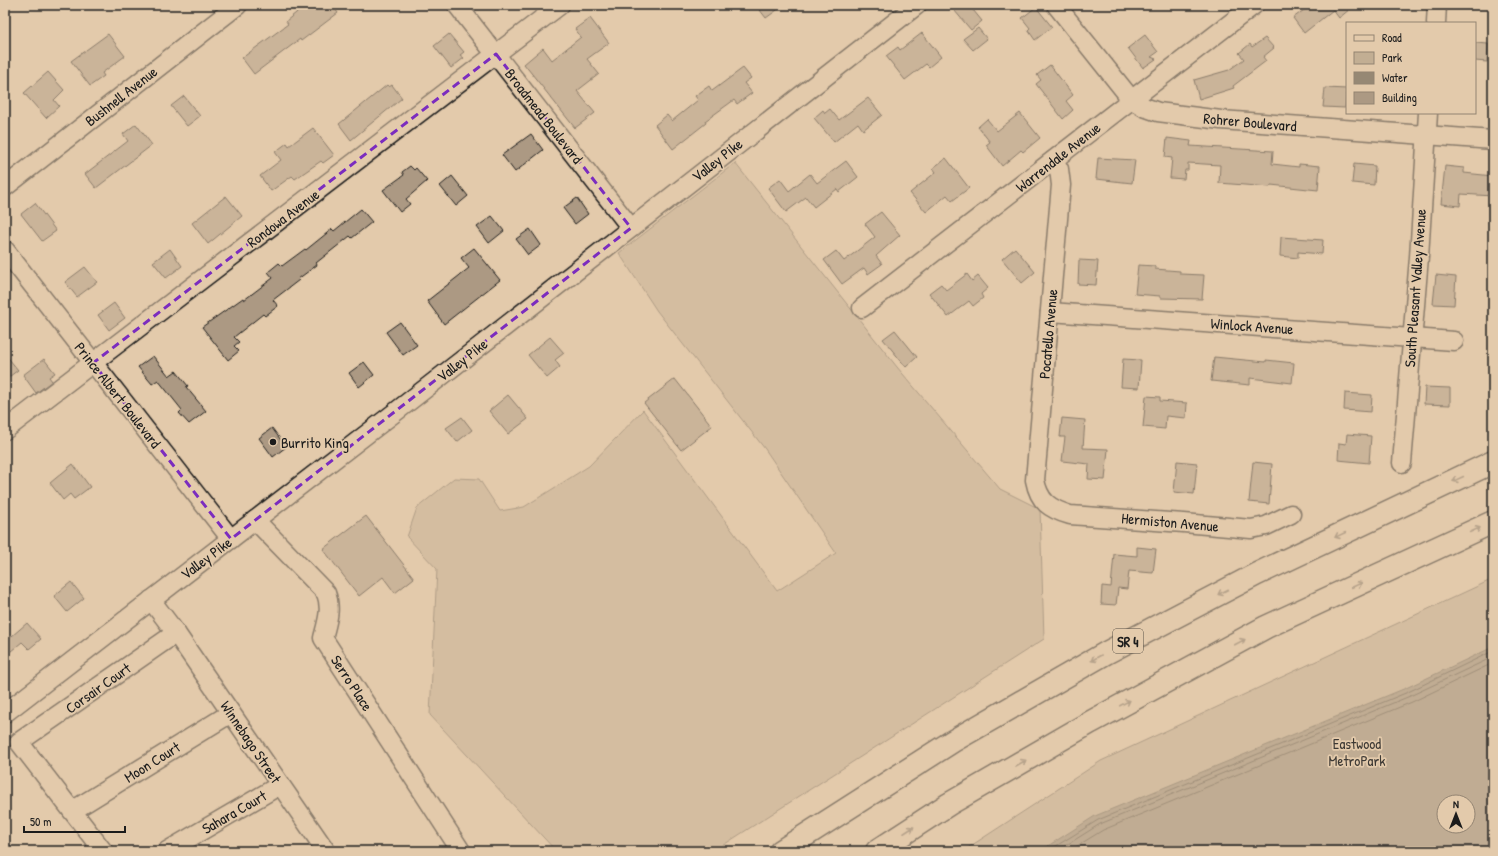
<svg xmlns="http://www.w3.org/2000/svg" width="1498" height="856" font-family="'Patrick Hand',sans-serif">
	<rect width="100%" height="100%" fill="#e3caab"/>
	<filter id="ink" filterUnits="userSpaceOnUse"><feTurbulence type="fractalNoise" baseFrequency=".025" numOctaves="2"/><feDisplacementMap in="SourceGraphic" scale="8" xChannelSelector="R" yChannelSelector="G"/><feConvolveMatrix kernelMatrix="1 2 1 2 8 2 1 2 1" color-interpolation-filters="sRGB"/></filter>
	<g filter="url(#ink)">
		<!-- green -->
		<g fill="#c2ae93" stroke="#6f6558" fill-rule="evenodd">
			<path d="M735,163L897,367L1000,489L1040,509L1044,639L714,851H556L430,715L437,569L407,537L417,508L454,478L479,479L500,511L524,507L589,466L643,410L777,591L836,553L765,449L657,311L619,253Z"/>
			<path d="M1493,579V851H963L1101,761ZM1444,802H1468V826H1444Z"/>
		</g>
		<!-- water -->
		<path fill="#968874" stroke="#655d51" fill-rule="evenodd" d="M1493,647V851H1040L1095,816L1406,688ZM1444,802H1468V826H1444Z"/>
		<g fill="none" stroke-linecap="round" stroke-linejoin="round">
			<!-- shore -->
			<g stroke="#4d473f" stroke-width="1">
				<path d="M1048,851L1098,820L1408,692L1493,651"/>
				<path d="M1057,851L1100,824L1410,696L1493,657"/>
				<path d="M1069,851L1103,830L1412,702L1493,663"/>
			</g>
		</g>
		<!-- building -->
		<g fill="#ac9983" stroke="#1c1c1c">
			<path d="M306,5H332L338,13L301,41L300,39L254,74L242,58L288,24L286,21Z"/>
			<path d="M756,5H784L766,18Z"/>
			<path d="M961,5H969L982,21L971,30L954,10Z"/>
			<path d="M1311,5H1355L1339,18L1333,10L1304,33L1293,18Z"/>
			<path d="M1036,7L1052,27L1035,40L1028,30L1030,28L1022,18Z"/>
			<path d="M590,18L609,43L587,59L599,74L577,91L595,113L575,128L524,64L543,48L552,60L581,37L575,29Z"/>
			<path d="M978,28L987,39L973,50L963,39Z"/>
			<path d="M922,33L941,57L929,67L926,64L905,80L886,56L898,47L900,50Z"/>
			<path d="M108,34L125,56L102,73L104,76L90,86L71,61Z"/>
			<path d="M449,34L464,52L460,55L464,58L451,68L434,46Z"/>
			<path d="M1145,35L1158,52L1151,57L1156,59L1143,68L1128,48Z"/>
			<path d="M1265,38L1274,48L1263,57L1266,61L1233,86L1234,88L1199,99L1194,80L1229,70L1244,59L1239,53L1250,44L1252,47Z"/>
			<path d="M1475,43L1488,44L1487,62L1475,61Z"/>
			<path d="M1050,65L1073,95L1066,101L1073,110L1063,119L1036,84L1041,80L1037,75Z"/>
			<path d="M743,68L751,78L744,83L752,93L737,104L734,100L705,121L706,123L673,149L655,125L667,115L672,121L698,100L695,96L709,86L712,91Z"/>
			<path d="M48,72L64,90L54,100L59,106L46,118L24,93Z"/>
			<path d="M387,85L389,87L392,85L402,98L351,140L339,124Z"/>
			<path d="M1325,88L1347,89L1345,108L1323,107Z"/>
			<path d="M184,96L200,116L187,126L171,106Z"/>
			<path d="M868,98L882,115L863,130L858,123L834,142L814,118L823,110L825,113L830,109L839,120Z"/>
			<path d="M1020,113L1040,138L1023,152L1021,150L1002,166L986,145L990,142L978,127L987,119L997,131Z"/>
			<path d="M136,124L152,145L96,188L85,174L128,141L123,134Z"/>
			<path d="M313,128L334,155L323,163L321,161L295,179L292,176L271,191L260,176L281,160L275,152L287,143L289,146Z"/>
			<path d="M531,134L543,150L515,172L502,155Z"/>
			<path d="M1167,138L1191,141L1190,146L1273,151L1272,164L1299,167V164L1320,166L1318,190L1271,185L1270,187L1219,183L1220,165L1188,163V170H1185L1184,179L1170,178L1172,158L1165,157Z"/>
			<path d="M946,158L969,188L952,201L947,195L926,212L910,193L936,172L933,168Z"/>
			<path d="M1098,158L1135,160L1132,183L1096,179Z"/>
			<path d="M846,161L858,177L839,192L837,189L814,207L806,197L786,212L768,188L780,179L789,191L810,174L817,183Z"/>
			<path d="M1354,164L1375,166L1374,185L1352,183Z"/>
			<path d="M410,166L414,170L416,168L427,181L406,199L410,204L400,212L383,190L404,175L402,172Z"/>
			<path d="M1445,166L1464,168V173L1493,176V196L1461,194L1460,206L1441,204Z"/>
			<path d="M452,176L468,196L456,206L440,186Z"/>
			<path d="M226,196L242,216L208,244L192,223Z"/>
			<path d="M577,198L588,214L575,224L563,208Z"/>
			<path d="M35,203L56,231L42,241L21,214Z"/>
			<path d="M361,209L372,222L352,238L350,236L316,263L317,265L298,279L299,280L273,300L278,306L265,316L263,314L234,337L239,342L234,346L239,351L228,360L202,327L243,298L244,300L273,278L268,272L279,263L282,266L286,263L305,249L306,250L332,229L334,231Z"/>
			<path d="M881,212L900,235L876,256L882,264L868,274L864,268L842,284L824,260L836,251L844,261L875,237L865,224Z"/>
			<path d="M492,216L504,231L489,243L477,227Z"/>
			<path d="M530,229L541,245L528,255L516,239Z"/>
			<path d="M1281,237L1323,240L1322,254L1298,252V258L1280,256Z"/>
			<path d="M474,248L500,280L444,324L427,301L469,268L461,258Z"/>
			<path d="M1015,248L1035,272L1022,283L1002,259Z"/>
			<path d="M170,249L182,266L166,278L153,262Z"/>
			<path d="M1079,260L1098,261L1096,285L1078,284Z"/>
			<path d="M1138,265L1155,266V269L1180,271V274L1204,275L1202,299L1160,298V296L1135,294Z"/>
			<path d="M85,267L97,282L77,297L65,282Z"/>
			<path d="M967,274L972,281L978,276L988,288L981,294L983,298L973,306L969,301L948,317L929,293L941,284L946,290Z"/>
			<path d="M1436,275L1456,277L1454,305L1433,304Z"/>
			<path d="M114,303L125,318L109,330L98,315Z"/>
			<path d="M400,322L417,345L403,355L386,332Z"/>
			<path d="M895,330L917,357L906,367L883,339Z"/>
			<path d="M550,337L564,353L555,360L560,367L547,378L528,355Z"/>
			<path d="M5,354L18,370L5,380Z"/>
			<path d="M153,356L169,376L176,371L188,386L186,387L206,411L189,424L179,413L182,410L158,380L152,384L138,367Z"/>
			<path d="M1214,357L1266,362V360L1294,363L1292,383L1250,378V385L1211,381Z"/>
			<path d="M44,359L55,373L49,377L52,381L36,393L23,375Z"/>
			<path d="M1123,359L1141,360L1139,388L1121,387Z"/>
			<path d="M364,362L374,375L359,387L349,373Z"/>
			<path d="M675,379L712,426L681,450L644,403Z"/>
			<path d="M1425,387L1450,388V405L1424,404Z"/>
			<path d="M1345,393L1372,395L1371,412L1344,410Z"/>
			<path d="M508,395L528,419L508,434L489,411Z"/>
			<path d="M1146,396L1160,397V401L1187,403L1186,418L1166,416L1165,429L1143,427Z"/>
			<path d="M462,417L472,430L457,442L446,428Z"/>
			<path d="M1062,418L1085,420L1083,448L1108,449L1105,480L1088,479L1089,464L1062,461L1065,437H1060Z"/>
			<path d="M272,428L286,447L273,457L259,438Z"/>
			<path d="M1347,434L1371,436L1369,463L1338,460L1339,443L1346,444Z"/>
			<path d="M1177,461L1197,463L1194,494L1174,492Z"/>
			<path d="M1253,462L1272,464L1269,504L1249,502Z"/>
			<path d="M73,464L90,487L74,499L70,494L63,500L50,483Z"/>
			<path d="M366,516L414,578L395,593L383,577L359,596L323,549Z"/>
			<path d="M1137,547L1156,549L1153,573L1129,571L1127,589L1118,588L1116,605L1101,604L1102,586L1111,587L1114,554L1137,556Z"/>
			<path d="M71,582L84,598L67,612L54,596Z"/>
			<path d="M27,623L41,639L29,649L22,642L5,656V642Z"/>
		</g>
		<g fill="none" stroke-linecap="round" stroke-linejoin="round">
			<!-- minor casing -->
			<g stroke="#1c1c1c" stroke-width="21">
				<g id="minor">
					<path d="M457,5L631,228"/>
					<path d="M1056,5L1131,99L1144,107L1158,112L1221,120L1493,140"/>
					<path d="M1436,23L1437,5"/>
					<path d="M1054,160L1059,169L1061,185L1035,480C1039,502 1050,509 1070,515L1184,523L1251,529L1266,526L1291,514"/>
					<path d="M5,187L238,5"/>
					<path d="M5,250L231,539"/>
					<path d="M862,308L1254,5"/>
					<path d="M1050,312L1454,341"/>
					<path d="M5,430L560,5"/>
					<path d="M1402,463L1419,257L1428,113"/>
					<path d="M255,520L326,593C332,609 327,622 323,638L461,851"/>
					<path d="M151,600L176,633L326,851"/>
					<path d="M5,713L398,410L917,5"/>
					<path d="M72,811L231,713"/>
					<path d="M103,851L19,742L176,633"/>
					<path d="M167,851L280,785"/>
				</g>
			</g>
			<!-- highway casing -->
			<g stroke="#1c1c1c" stroke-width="25">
				<g id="highway">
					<path d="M781,851L953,741L1106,653L1257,574L1493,462"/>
					<path d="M877,851L949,804L1091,722L1266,627L1493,522"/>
				</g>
			</g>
			<!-- minor -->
			<use href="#minor" stroke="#e3caab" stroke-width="18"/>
			<!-- highway -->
			<use href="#highway" stroke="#e3caab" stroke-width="22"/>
		</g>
		<!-- one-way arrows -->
		<defs><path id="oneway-shaft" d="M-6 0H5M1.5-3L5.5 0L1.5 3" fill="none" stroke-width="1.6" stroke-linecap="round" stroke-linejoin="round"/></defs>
		<g stroke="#807364">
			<use href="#oneway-shaft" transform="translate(1458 479) rotate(155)"/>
			<use href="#oneway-shaft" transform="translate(1475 530) rotate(-25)"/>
			<use href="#oneway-shaft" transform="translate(1340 535) rotate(155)"/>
			<use href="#oneway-shaft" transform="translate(1357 585) rotate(-25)"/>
			<use href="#oneway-shaft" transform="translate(1223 592) rotate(153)"/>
			<use href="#oneway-shaft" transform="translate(1240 642) rotate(-28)"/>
			<use href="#oneway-shaft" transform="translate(1096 658) rotate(150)"/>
			<use href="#oneway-shaft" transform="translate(1125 703) rotate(-28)"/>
			<use href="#oneway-shaft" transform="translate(1021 763) rotate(-30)"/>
			<use href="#oneway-shaft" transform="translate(909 830) rotate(-33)"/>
		</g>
	</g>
	<!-- marked area -->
	<path d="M0 0H1498V856H0ZM496,54L631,228L231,539L93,363Z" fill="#e3caab" fill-opacity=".55" fill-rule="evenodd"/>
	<path fill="none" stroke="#7b2cbf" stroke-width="3" stroke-dasharray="8 5" stroke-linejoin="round" d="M496,54L631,228L231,539L93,363Z"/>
	<!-- markers -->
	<circle fill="#1c1c1c" stroke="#e3caab" stroke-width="1.5" cx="273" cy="442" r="4"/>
	<g text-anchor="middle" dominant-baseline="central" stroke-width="3.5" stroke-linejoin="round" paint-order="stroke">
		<!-- shield labels -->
		<rect fill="#e3caab" stroke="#585047" stroke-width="1" x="1113" y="629" width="30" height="24" rx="3"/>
		<g font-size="14" font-weight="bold" fill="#1c1c1c">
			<text x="1128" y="641">SR 4</text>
		</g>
		<!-- street labels -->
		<g font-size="15" fill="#1c1c1c" stroke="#e3caab">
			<text transform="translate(121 96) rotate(-38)">Bushnell Avenue</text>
			<text transform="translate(544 116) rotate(52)">Broadmead Boulevard</text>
			<text transform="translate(1250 122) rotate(5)">Rohrer Boulevard</text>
			<text transform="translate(1058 157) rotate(-38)">Warrendale Avenue</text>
			<text transform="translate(717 160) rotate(-38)">Valley Pike</text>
			<text transform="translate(283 218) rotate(-37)">Rondowa Avenue</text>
			<text transform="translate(1415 288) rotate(-86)">South Pleasant Valley Avenue</text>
			<text transform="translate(1252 326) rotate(4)">Winlock Avenue</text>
			<text transform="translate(1048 334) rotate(-85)">Pocatello Avenue</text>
			<text transform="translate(462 360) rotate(-38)">Valley Pike</text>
			<text transform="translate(118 395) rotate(52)">Prince Albert Boulevard</text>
			<text transform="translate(1170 522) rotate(5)">Hermiston Avenue</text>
			<text transform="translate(206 558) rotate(-37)">Valley Pike</text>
			<text transform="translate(352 683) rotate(57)">Serro Place</text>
			<text transform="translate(98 688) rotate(-35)">Corsair Court</text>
			<text transform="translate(251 742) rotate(56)">Winnebago Street</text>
			<text transform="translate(152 762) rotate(-32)">Moon Court</text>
			<text transform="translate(234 812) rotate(-30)">Sahara Court</text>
		</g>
		<!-- poi labels -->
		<g font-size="15" fill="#1c1c1c" stroke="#e3caab" text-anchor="start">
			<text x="281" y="442">Burrito King</text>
		</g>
		<!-- park labels -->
		<g font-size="15" fill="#3d3934" stroke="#e3caab">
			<text x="1357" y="743">Eastwood<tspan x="1357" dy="17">MetroPark</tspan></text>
		</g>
	</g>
	<!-- margin -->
	<rect width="1498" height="856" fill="none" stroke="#e3caab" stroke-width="20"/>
	<rect x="10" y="10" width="1478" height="836" fill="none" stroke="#1c1c1c" stroke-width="1.5" filter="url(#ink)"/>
	<!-- legend -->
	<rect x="1346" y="22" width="130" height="92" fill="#e3caab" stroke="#938472"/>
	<rect x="1354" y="35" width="20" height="6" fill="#e3caab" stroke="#938472"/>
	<text x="1382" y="42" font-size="12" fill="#1c1c1c">Road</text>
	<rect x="1354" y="52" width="20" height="12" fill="#c2ae93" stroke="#938472"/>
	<text x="1382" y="62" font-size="12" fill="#1c1c1c">Park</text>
	<rect x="1354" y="72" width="20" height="12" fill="#968874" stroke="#938472"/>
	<text x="1382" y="82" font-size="12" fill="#1c1c1c">Water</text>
	<rect x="1354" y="92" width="20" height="12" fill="#ac9983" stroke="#938472"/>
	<text x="1382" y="102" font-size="12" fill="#1c1c1c">Building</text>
	<!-- north arrow -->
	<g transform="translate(1456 814)"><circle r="19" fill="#e3caab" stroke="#938472"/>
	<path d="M0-3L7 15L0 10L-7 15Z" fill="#1c1c1c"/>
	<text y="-6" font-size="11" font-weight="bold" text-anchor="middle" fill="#1c1c1c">N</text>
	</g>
	<!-- scale -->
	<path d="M24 826v6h101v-6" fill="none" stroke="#1c1c1c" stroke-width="2"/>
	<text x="30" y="826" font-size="12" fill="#1c1c1c" stroke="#e3caab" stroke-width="3" paint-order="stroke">50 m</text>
</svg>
